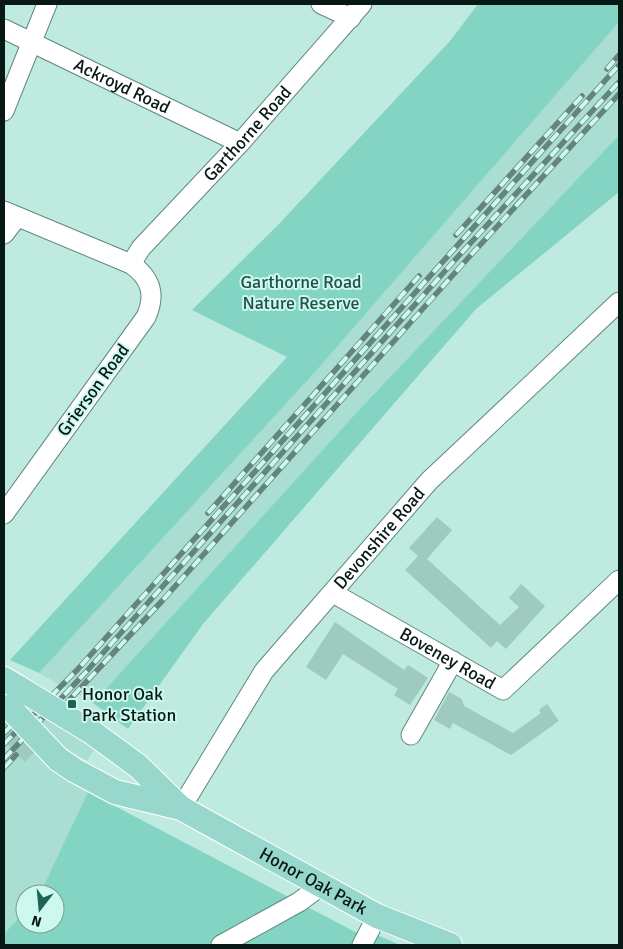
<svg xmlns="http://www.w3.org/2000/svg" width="623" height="949" font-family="Signika,sans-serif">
	<rect width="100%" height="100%" fill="#bfeae0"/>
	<!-- built -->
	<g fill="#aaded2">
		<path d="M619,22V135L358,411L93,703L39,673L316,371Z"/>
		<path d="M14,699L96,746L87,761L50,739Z"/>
		<path d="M4,716L88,792L42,892L25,894V911L4,934Z"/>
	</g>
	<!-- green -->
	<g fill="#83d4c3">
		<path d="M478,4H619V22L316,371L39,673L10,660L287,357L192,310L279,224L450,41Z"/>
		<path d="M619,135V192L476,309L203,624L128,729L93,703L358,411Z"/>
		<path d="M88,792L361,935L356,945H4V934L25,911V924H55V894H40Z"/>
		<path d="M377,935L400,945H373Z"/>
	</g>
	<!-- building -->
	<g fill="#9fcac0">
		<path d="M437,517L452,530L427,559L500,625L519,607L509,598L521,584L545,606L506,649L497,641L491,648L405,570L418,556L409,548Z"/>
		<path d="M335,622L404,670L408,665L428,678L410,705L394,695L398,689L343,654L326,680L306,667Z"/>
		<path d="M449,692L462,699L464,706L513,733L541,713L539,710L547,704L559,721L511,755L453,723L450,729L434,720Z"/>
		<path d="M4,718L38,748L25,762L4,741Z"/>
	</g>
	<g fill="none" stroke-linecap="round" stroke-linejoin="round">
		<!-- minor casing -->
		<g stroke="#60887f" stroke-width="21">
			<g id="minor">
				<path d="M321,4L351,18"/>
				<path id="s1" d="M4,29L240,143"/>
				<path d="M4,111L47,4"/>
				<path d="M4,211L131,264C151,278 156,295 146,317L4,514"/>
				<path d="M4,234L17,217"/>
				<path id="s2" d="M131,264L141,248L240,143L362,4"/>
				<path id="s3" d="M333,593L503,690L619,580"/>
				<path d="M411,735L453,661"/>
				<path id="s4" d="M181,808L264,671L429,481L619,302"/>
				<path d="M221,945L299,902L322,885"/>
				<path d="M362,945L377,916"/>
			</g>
		</g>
		<!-- major casing -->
		<g stroke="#fff" stroke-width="26">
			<g id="major">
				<path d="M4,679L19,688"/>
				<path d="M93,733L138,766L180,807"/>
				<path id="s5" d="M58,759L74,770L115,792L181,808L377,916L450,945"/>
			</g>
		</g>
		<!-- minor -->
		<use href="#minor" stroke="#fff" stroke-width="19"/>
		<!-- major -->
		<use href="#major" stroke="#98d8cc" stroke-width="24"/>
		<!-- rail casing -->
		<g stroke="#66847e" stroke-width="5.5">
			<g id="rail">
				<path d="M607,69L619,55"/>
				<path d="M456,235L582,96"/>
				<path d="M208,513L419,276"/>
				<path d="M58,712L162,601L469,257L619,94"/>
				<path d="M4,733L32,705"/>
				<path d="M4,744L78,669L619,65"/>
				<path d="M4,759L86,672L454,261L619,82"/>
				<path d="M4,768L16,755"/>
			</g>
		</g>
		<!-- rail -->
		<use href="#rail" stroke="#ccf8ed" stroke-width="4" stroke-dasharray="11" stroke-linecap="butt"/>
		<!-- major-bridge casing -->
		<g stroke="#fff" stroke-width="26" stroke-linecap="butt">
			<g id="major-bridge">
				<path d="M19,688L93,733"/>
				<path d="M9,707L58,759"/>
			</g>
		</g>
		<!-- major-bridge -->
		<use href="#major-bridge" stroke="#98d8cc" stroke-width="24"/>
	</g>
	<!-- markers -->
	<rect fill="#1d6457" stroke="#ccf8ed" stroke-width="2" x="67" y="699" width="10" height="10" rx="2.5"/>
	<g text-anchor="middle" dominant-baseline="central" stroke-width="4" stroke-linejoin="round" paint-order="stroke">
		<!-- street labels -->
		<g font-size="18" fill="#071815" stroke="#ccf8ed">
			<text stroke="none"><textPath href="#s1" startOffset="131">Ackroyd Road</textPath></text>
			<text stroke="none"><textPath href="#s2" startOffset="175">Garthorne Road</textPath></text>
			<text transform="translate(93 390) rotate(-54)">Grierson Road</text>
			<text stroke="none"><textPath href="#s4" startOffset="336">Devonshire Road</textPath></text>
			<text stroke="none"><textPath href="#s3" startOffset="132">Boveney Road</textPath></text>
			<text stroke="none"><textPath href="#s5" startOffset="285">Honor Oak Park</textPath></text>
		</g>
		<!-- park labels -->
		<g font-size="18" fill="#235148" stroke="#ccf8ed">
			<text x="301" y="282">Garthorne Road<tspan x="301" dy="21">Nature Reserve</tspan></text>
		</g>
		<!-- poi labels -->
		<g font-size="18" fill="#071815" stroke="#ccf8ed" text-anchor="start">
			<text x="82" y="694">Honor Oak<tspan x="82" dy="21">Park Station</tspan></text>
		</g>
	</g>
	<!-- border -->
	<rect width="623" height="949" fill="none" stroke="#071815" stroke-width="10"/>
	<!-- north arrow -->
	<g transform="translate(40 909) rotate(196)"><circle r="24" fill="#ccf8ed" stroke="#7d9e97"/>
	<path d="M0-4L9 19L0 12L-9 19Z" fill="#1d6457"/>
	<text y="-8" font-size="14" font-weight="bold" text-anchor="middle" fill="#071815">N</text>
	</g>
</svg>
